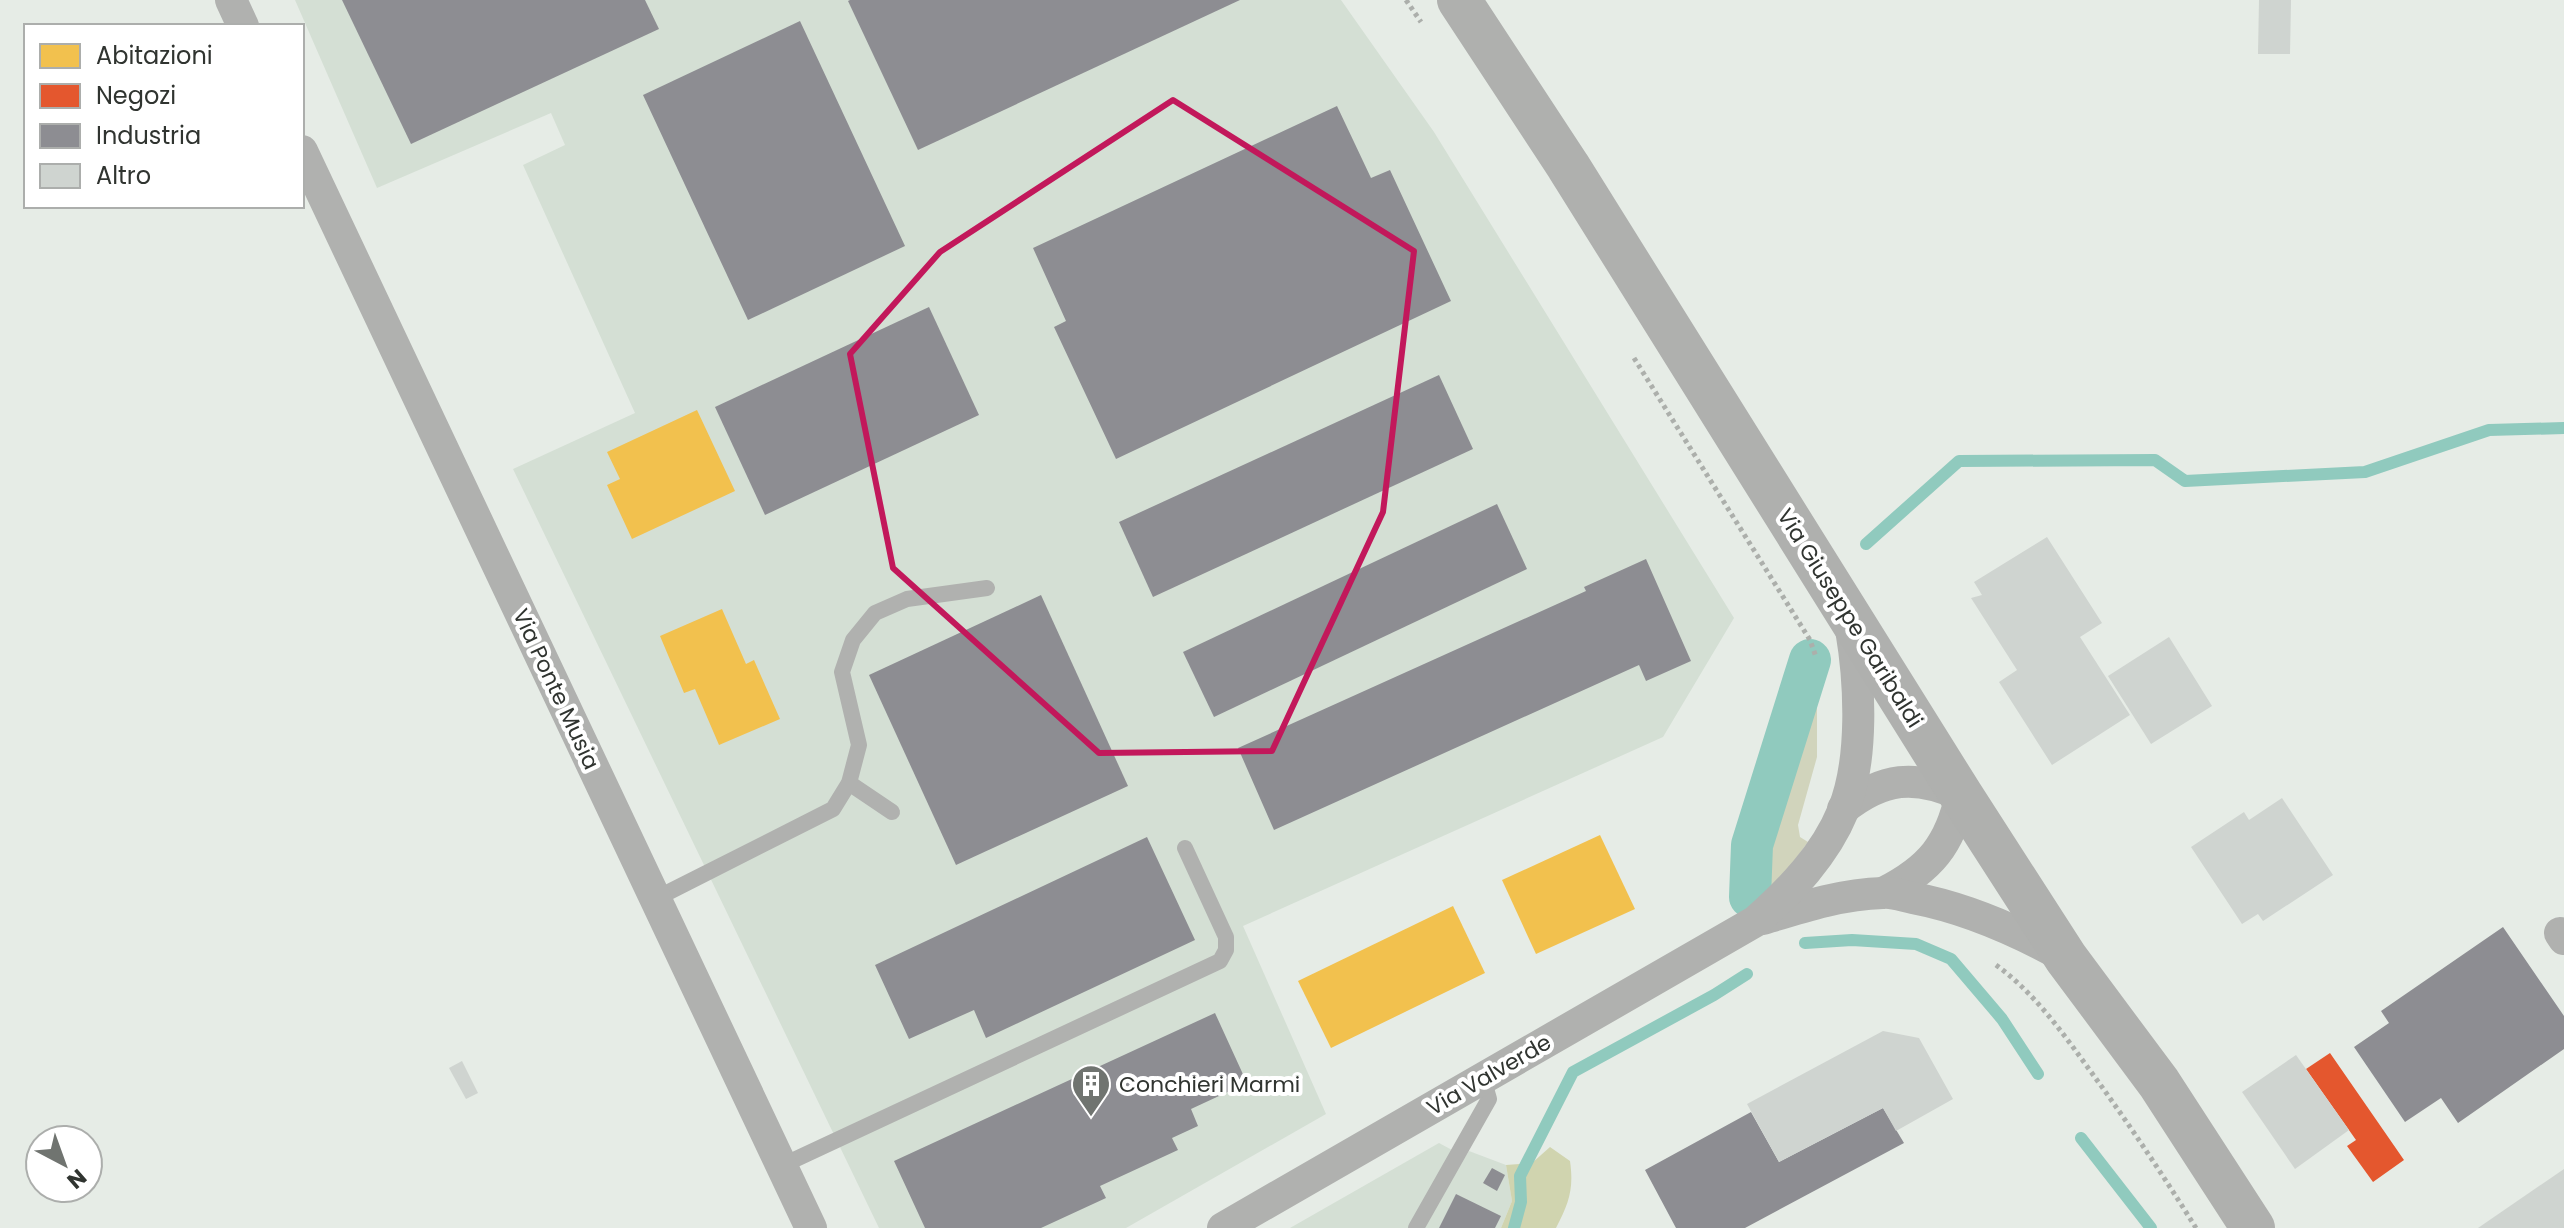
<svg xmlns="http://www.w3.org/2000/svg" width="2564" height="1228" font-family="Poppins,sans-serif">
	<rect width="100%" height="100%" fill="#e6ece6"/>
	<!-- built -->
	<g fill="#d4dfd4">
		<path d="M295,0H1341L1434,132L1734,618L1663,737L1243,926L1326,1114L1126,1228H879L513,469L635,413L523,165L565,145L551,113L377,188Z"/>
		<path d="M1439,1143L1465,1157L1469,1151L1506,1165L1512,1201L1501,1228H1290Z"/>
	</g>
	<!-- green -->
	<path fill="#d1d4bc" d="M1817,672V757L1798,825L1800,837L1808,842L1780,880L1761,899L1759,868L1766,837L1778,788Z"/>
	<!-- forest -->
	<path fill="#d0d4af" d="M1550,1147L1570,1161C1574,1189 1569,1203 1556,1228H1501L1512,1201L1506,1165L1532,1163Z"/>
	<!-- homes -->
	<g fill="#f2c14e">
		<path d="M697,410L735,491L632,539L607,485L620,479L607,452Z"/>
		<path d="M722,609L746,664L754,660L780,719L719,745L695,689L684,693L660,636Z"/>
		<path d="M1600,835L1635,909L1536,954L1502,880Z"/>
		<path d="M1453,906L1485,973L1331,1048L1298,981Z"/>
	</g>
	<!-- shops -->
	<path fill="#e4572e" d="M2330,1053L2404,1160L2373,1182L2347,1146L2356,1140L2306,1069Z"/>
	<!-- industry -->
	<g fill="#8d8d92">
		<path d="M342,0H645L659,29L411,144Z"/>
		<path d="M850,0H1240L918,150L848,1Z"/>
		<path d="M800,21L905,246L748,320L643,95Z"/>
		<path d="M1337,106L1371,178L1390,170L1451,301L1116,459L1054,327L1066,321L1033,248Z"/>
		<path d="M929,307L979,415L765,515L715,407Z"/>
		<path d="M1439,375L1473,449L1153,597L1119,522Z"/>
		<path d="M1497,504L1527,569L1214,717L1183,652Z"/>
		<path d="M1646,559L1691,661L1646,681L1639,665L1274,830L1238,748L1586,591L1584,587Z"/>
		<path d="M1041,595L1128,786L956,865L869,675Z"/>
		<path d="M1147,837L1195,940L986,1038L974,1010L909,1039L875,965Z"/>
		<path d="M2503,927L2564,1016V1049L2458,1123L2441,1098L2405,1122L2354,1047L2389,1023L2381,1011Z"/>
		<path d="M1215,1013L1247,1083L1191,1109L1198,1126L1172,1138L1178,1150L1100,1186L1106,1198L1041,1228H925L894,1161Z"/>
		<path d="M1883,1108L1904,1143L1745,1228H1676L1645,1170L1751,1112L1779,1162Z"/>
		<path d="M1492,1168L1505,1175L1497,1191L1483,1183Z"/>
		<path d="M1456,1194L1501,1216L1495,1228H1439Z"/>
	</g>
	<g fill="none" stroke-linecap="round" stroke-linejoin="round">
		<!-- stream -->
		<g stroke="#90cabe" stroke-width="12">
			<path d="M1866,544L1959,461L2155,460L2185,481L2365,472L2489,430L2564,428"/>
			<path d="M1805,943L1852,940L1916,944L1951,959L2002,1019L2038,1074"/>
			<path d="M2081,1138L2151,1228"/>
			<path d="M1514,1228L1521,1202L1520,1176L1573,1072L1714,995L1747,974"/>
		</g>
		<!-- canal -->
		<path stroke="#90cabe" stroke-width="42" d="M1750,897L1752,845L1810,660"/>
	</g>
	<!-- building -->
	<g fill="#cfd4d0">
		<path d="M2259,0H2291L2290,54H2258Z"/>
		<path d="M2047,537L2102,623L2080,637L2130,715L2052,765L1999,682L2017,670L1971,598L1982,595L1974,582Z"/>
		<path d="M2169,637L2212,706L2151,744L2108,676Z"/>
		<path d="M2282,798L2333,875L2263,921L2258,914L2242,924L2191,847L2244,812L2249,820Z"/>
		<path d="M1883,1031L1919,1038L1953,1099L1896,1131L1883,1108L1779,1162L1747,1104Z"/>
		<path d="M2296,1055L2349,1130L2295,1169L2242,1092Z"/>
		<path d="M462,1061L478,1093L466,1099L449,1068Z"/>
		<path d="M2564,1169V1228H2478Z"/>
	</g>
	<g fill="none" stroke-linecap="round" stroke-linejoin="round">
		<!-- path -->
		<g stroke="#acafab" stroke-width="5" stroke-dasharray="4 4" stroke-linecap="butt">
			<path d="M1406,0L1421,22"/>
			<path d="M1634,358L1810,640L1816,657"/>
			<path d="M1996,965C2032,991 2060,1029 2086,1065C2125,1118 2161,1172 2196,1228"/>
		</g>
		<!-- lane -->
		<g stroke="#b0b1af" stroke-width="16">
			<path d="M849,783L892,812"/>
			<path d="M655,899L833,809L849,783L859,745L842,672L853,640L875,613L907,599L987,588"/>
			<path d="M781,1166L1220,961L1226,950V937L1185,848"/>
			<path d="M1416,1228L1489,1099L1483,1078"/>
		</g>
		<!-- street -->
		<g stroke="#b0b1af" stroke-width="32">
			<path d="M231,0L243,26"/>
			<path d="M302,151L811,1228"/>
			<path d="M1843,809C1883,777 1915,774 1961,795C1950,845 1930,869 1885,892"/>
			<path d="M1763,919C1802,907 1842,894 1883,893C1892,892 1903,896 1913,898C1966,908 2014,929 2061,955"/>
			<path d="M2560,933L2564,939"/>
			<path d="M1223,1228L1756,921C1791,890 1825,855 1843,811C1864,760 1860,682 1851,629"/>
		</g>
		<!-- secondary -->
		<path stroke="#afb0ae" stroke-width="44" d="M1459,0L1568,166L1961,795L2066,958L2159,1083L2253,1228"/>
	</g>
	<!-- marked area -->
	<path fill="none" stroke="#c2185b" stroke-width="6" stroke-linejoin="round" d="M1173,100L1414,251L1383,512L1272,751L1099,753L893,568L850,354L940,252Z"/>
	<!-- icons -->
	<defs>
		<g id="building-pin" transform="scale(2)"><path d="M0 17L-7.5 6A9.5 9.5 0 1 1 7.5 6Z" fill="#707470" stroke="#fff"/><path d="M-4-6H4V6H1V3H-1V6H-4ZM-2.5-4.3h1.7v1.8h-1.7ZM.8-4.3h1.7v1.8H.8ZM-2.5-1h1.7V.8h-1.7ZM.8-1h1.7V.8H.8Z" fill="#fff"/></g>
	</defs>
	<g fill-rule="evenodd">
		<use href="#building-pin" x="1091" y="1084"/>
	</g>
	<g text-anchor="middle" dominant-baseline="central" stroke-width="8" stroke-linejoin="round" paint-order="stroke">
		<!-- street labels -->
		<g font-size="22" fill="#303430" stroke="#fff">
			<text transform="translate(1850 618) rotate(58)">Via Giuseppe Garibaldi</text>
			<text transform="translate(556 689) rotate(65)">Via Ponte Musia</text>
			<text transform="translate(1489 1075) rotate(-30)">Via Valverde</text>
		</g>
		<!-- poi labels -->
		<g font-size="22" fill="#303430" stroke="#fff" text-anchor="start">
			<text x="1119" y="1084">Conchieri Marmi</text>
		</g>
	</g>
	<!-- legend -->
	<rect x="24" y="24" width="280" height="184" fill="#ffffff" stroke="#acaeac" stroke-width="2"/>
	<rect x="40" y="44" width="40" height="24" fill="#f2c14e" stroke="#acaeac" stroke-width="2"/>
	<text x="96" y="64" font-size="24" fill="#303430">Abitazioni</text>
	<rect x="40" y="84" width="40" height="24" fill="#e4572e" stroke="#acaeac" stroke-width="2"/>
	<text x="96" y="104" font-size="24" fill="#303430">Negozi</text>
	<rect x="40" y="124" width="40" height="24" fill="#8d8d92" stroke="#acaeac" stroke-width="2"/>
	<text x="96" y="144" font-size="24" fill="#303430">Industria</text>
	<rect x="40" y="164" width="40" height="24" fill="#cfd4d0" stroke="#acaeac" stroke-width="2"/>
	<text x="96" y="184" font-size="24" fill="#303430">Altro</text>
	<!-- north arrow -->
	<g transform="translate(64 1164) rotate(139)"><circle r="38" fill="#ffffff" stroke="#acaeac" stroke-width="2"/>
	<path d="M0-6L14 30L0 20L-14 30Z" fill="#707470"/>
	<text y="-12" font-size="22" font-weight="bold" text-anchor="middle" fill="#303430">N</text>
	</g>
</svg>
